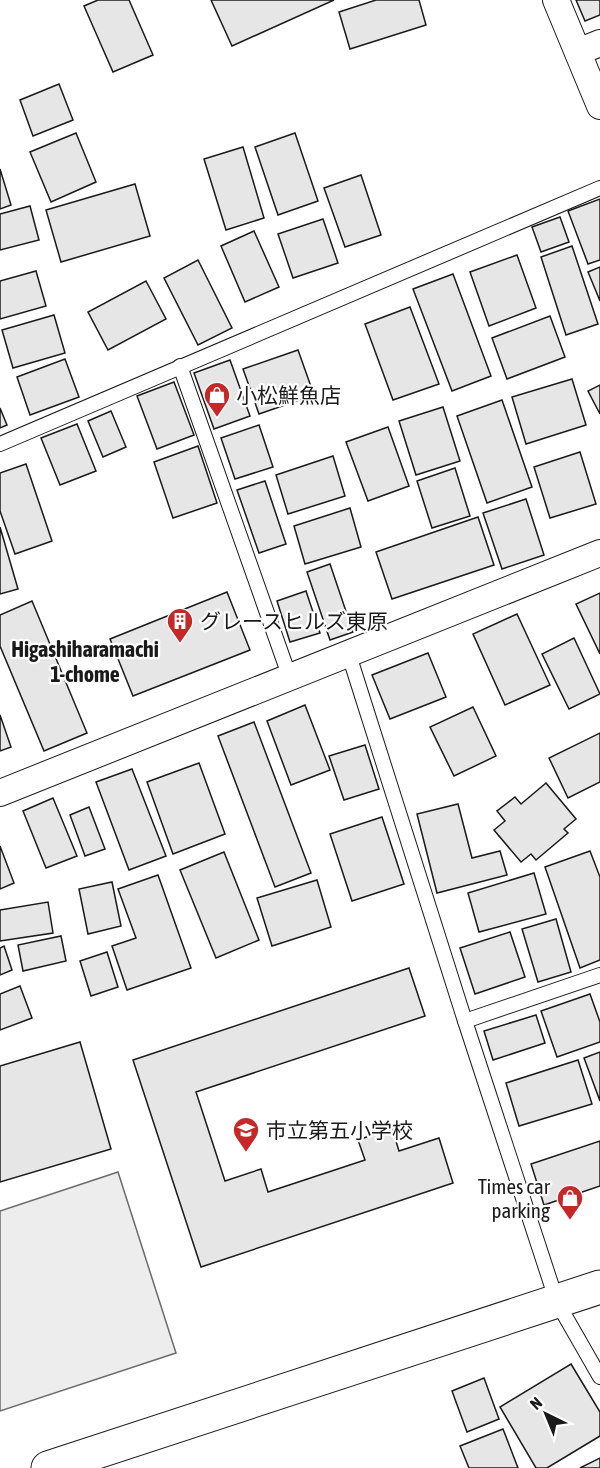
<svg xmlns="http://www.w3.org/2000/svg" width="600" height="1468" font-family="'Asap Condensed','Noto Sans JP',sans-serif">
	<rect width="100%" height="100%" fill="#fff"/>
	<!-- green -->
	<path fill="#ededed" stroke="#6a6a6a" stroke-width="1.5" d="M118,1172L176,1353L0,1411V1211Z"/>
	<!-- building -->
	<g fill="#e6e6e6" stroke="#1a1a1a" stroke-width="1.5">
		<path d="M98,0H129L153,55L113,72L84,6Z"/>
		<path d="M211,0H334L232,46Z"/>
		<path d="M376,0H419L426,25L350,49L339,12Z"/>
		<path d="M576,0H600V15L585,21Z"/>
		<path d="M59,84L73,120L33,136L20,100Z"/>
		<path d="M76,133L96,182L51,202L30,152Z"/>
		<path d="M295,133L318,201L278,215L255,147Z"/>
		<path d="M243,147L264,218L226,230L204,159Z"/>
		<path d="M0,169L11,205L0,209Z"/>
		<path d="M361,175L381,235L345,247L324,188Z"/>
		<path d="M135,184L150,236L61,262L46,210Z"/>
		<path d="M600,199V260L588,264L568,211Z"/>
		<path d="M30,206L39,240L0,250V214Z"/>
		<path d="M560,217L569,242L541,252L532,227Z"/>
		<path d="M323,219L338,263L293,278L278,234Z"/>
		<path d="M254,231L279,287L245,302L221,246Z"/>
		<path d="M572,246L598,324L566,335L541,257Z"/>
		<path d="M517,255L536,308L489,326L470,272Z"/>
		<path d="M198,260L232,328L198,345L164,278Z"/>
		<path d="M600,267V301L588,272Z"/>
		<path d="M36,271L46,306L0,319V281Z"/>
		<path d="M453,274L491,376L452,391L413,289Z"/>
		<path d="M146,281L166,319L108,350L88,312Z"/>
		<path d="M410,307L439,384L393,400L365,324Z"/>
		<path d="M54,315L65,353L13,368L2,330Z"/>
		<path d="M550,316L565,357L507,379L492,338Z"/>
		<path d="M298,350L314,395L259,414L243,369Z"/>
		<path d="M65,359L79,397L30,415L17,377Z"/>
		<path d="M230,360L250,416L214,429L194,373Z"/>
		<path d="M572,379L586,425L526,444L512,397Z"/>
		<path d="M174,382L194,435L157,449L137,396Z"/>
		<path d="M600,385V414L588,391Z"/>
		<path d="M502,400L532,487L487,503L457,416Z"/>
		<path d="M443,407L460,461L416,475L399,421Z"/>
		<path d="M0,408L7,425L0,428Z"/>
		<path d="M111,411L126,447L103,457L88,421Z"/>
		<path d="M77,424L96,471L60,485L41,438Z"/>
		<path d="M259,425L273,467L235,479L221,438Z"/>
		<path d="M388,427L409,486L368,501L346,442Z"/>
		<path d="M198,446L217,503L173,518L154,462Z"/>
		<path d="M580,452L596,504L550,518L534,467Z"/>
		<path d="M333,456L345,496L288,514L276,475Z"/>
		<path d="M26,464L52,541L15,554L0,511V473Z"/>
		<path d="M455,468L470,516L432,528L417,481Z"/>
		<path d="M265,481L286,544L259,553L237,490Z"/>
		<path d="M526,499L544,555L502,569L483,513Z"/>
		<path d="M350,508L361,547L305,564L294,526Z"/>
		<path d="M478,517L494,565L392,599L376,552Z"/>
		<path d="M0,527L18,589L0,594Z"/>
		<path d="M330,564L353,632L330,640L307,572Z"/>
		<path d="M306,591L320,633L290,642L277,601Z"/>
		<path d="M227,592L250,650L133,696L110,639Z"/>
		<path d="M600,593V654L576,604Z"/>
		<path d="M32,601L87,733L44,751L0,646V615Z"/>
		<path d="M517,614L550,685L505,705L473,634Z"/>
		<path d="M574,638L600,694L569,709L542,654Z"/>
		<path d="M428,653L446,697L390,719L372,675Z"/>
		<path d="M305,705L330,770L291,785L267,721Z"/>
		<path d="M473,707L496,756L454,776L430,727Z"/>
		<path d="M0,715L11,747L0,751Z"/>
		<path d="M254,722L311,873L275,887L218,736Z"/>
		<path d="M600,733V782L568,798L549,758Z"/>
		<path d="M365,745L379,789L344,800L329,756Z"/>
		<path d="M199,763L225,834L173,854L147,782Z"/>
		<path d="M132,769L166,856L129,870L96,782Z"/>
		<path d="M546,783L576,819L564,829L568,833L536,860L531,854L521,862L494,830L505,821L497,811L515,797L521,804Z"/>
		<path d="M53,798L77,856L46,868L23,811Z"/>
		<path d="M458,804L472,858L500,851L507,875L437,893L417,814Z"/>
		<path d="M89,807L105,849L85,856L70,815Z"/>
		<path d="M382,817L404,884L352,901L330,834Z"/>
		<path d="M0,846L14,883L0,889Z"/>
		<path d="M590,851L600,877V960L580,968L545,867Z"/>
		<path d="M224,852L259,940L216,958L180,870Z"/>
		<path d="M534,873L546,914L479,932L468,893Z"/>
		<path d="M158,875L191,968L127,990L112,946L136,938L118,889Z"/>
		<path d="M317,880L331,927L272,946L257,898Z"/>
		<path d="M112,882L121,926L88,934L79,889Z"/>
		<path d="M48,902L53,933L0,941V910Z"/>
		<path d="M556,919L571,972L538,982L522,929Z"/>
		<path d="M510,932L525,977L475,994L460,948Z"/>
		<path d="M61,936L66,961L23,971L18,945Z"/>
		<path d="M4,946L12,970L0,975V948Z"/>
		<path d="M107,952L118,987L91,996L80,961Z"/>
		<path d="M409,968L425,1016L196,1092L225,1181L261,1169L268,1192L365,1160L358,1140L392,1128L399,1151L439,1138L453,1183L201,1267L133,1060Z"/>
		<path d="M20,986L32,1018L0,1030V994Z"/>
		<path d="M590,994L600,1022V1042L557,1057L541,1011Z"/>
		<path d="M536,1015L545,1043L493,1060L484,1031Z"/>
		<path d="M80,1042L111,1149L0,1182V1066Z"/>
		<path d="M600,1052V1101L584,1058Z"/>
		<path d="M578,1060L592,1104L519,1126L506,1083Z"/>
		<path d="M600,1141V1186L544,1205L531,1164Z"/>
		<path d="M571,1364L600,1412V1436L547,1468H536L500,1407Z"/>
		<path d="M484,1378L499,1419L467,1432L452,1391Z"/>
		<path d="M503,1429L518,1468H469L460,1446Z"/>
		<path d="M600,1458V1468H580Z"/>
	</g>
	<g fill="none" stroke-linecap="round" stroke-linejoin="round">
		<!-- lane casing -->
		<g stroke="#1a1a1a" stroke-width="16">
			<g id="lane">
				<path d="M180,366L290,678"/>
				<path d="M0,444L600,188"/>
				<path d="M349,655L465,1021L557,1302L600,1377"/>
				<path d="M465,1021L600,975"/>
			</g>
		</g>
		<!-- street casing -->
		<g stroke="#1a1a1a" stroke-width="28">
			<g id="street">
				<path d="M556,0L600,106"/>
				<path d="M578,52L600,43"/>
				<path d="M0,793L600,553"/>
			</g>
		</g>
		<!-- secondary casing -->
		<g stroke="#1a1a1a" stroke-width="35">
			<path id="secondary" d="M48,1468L600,1287"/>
		</g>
		<!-- lane -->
		<use href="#lane" stroke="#fff" stroke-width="14"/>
		<!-- street -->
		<use href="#street" stroke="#fff" stroke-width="26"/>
		<!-- secondary -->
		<use href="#secondary" stroke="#fff" stroke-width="33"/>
	</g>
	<!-- icons -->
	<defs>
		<g id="shop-pin" transform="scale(1.35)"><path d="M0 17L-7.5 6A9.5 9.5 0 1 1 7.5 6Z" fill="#c62828" stroke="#fff"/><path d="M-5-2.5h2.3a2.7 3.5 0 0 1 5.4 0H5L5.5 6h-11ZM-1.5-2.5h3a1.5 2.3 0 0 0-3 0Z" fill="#fff"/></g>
		<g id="building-pin" transform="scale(1.35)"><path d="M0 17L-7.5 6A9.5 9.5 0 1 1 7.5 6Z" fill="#c62828" stroke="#fff"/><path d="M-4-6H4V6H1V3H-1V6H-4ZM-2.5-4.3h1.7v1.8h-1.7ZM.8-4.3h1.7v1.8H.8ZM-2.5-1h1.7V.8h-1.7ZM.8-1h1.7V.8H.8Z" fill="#fff"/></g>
		<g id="school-pin" transform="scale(1.35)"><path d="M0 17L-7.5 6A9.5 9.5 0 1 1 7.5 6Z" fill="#c62828" stroke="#fff"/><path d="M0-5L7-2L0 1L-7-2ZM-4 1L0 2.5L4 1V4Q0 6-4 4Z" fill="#fff"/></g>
	</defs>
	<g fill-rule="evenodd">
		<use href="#shop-pin" x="217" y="395"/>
		<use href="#building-pin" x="180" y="621"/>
		<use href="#school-pin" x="246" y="1130"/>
		<use href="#shop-pin" x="570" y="1198"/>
	</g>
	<g text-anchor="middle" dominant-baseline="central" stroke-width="4.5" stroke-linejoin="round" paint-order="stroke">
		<!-- poi labels -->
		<g font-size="21" fill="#1a1a1a" stroke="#fff" text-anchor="start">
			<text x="236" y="395">小松鮮魚店</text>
			<text x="200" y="621">グレースヒルズ東原</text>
			<text x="266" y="1130">市立第五小学校</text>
			<text x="550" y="1186" text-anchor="end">Times car<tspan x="550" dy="24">parking</tspan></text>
		</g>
		<!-- neighbourhood labels -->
		<g font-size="22" font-weight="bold" fill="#1a1a1a" stroke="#fff">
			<text x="85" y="649">Higashiharamachi<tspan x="85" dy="25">1-chome</tspan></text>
		</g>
	</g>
	<!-- north arrow -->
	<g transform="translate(546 1414) rotate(317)" stroke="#ffffff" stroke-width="4.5" paint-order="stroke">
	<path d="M0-4.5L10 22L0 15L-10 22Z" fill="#1a1a1a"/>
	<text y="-9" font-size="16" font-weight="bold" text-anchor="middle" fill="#1a1a1a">N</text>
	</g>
</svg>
